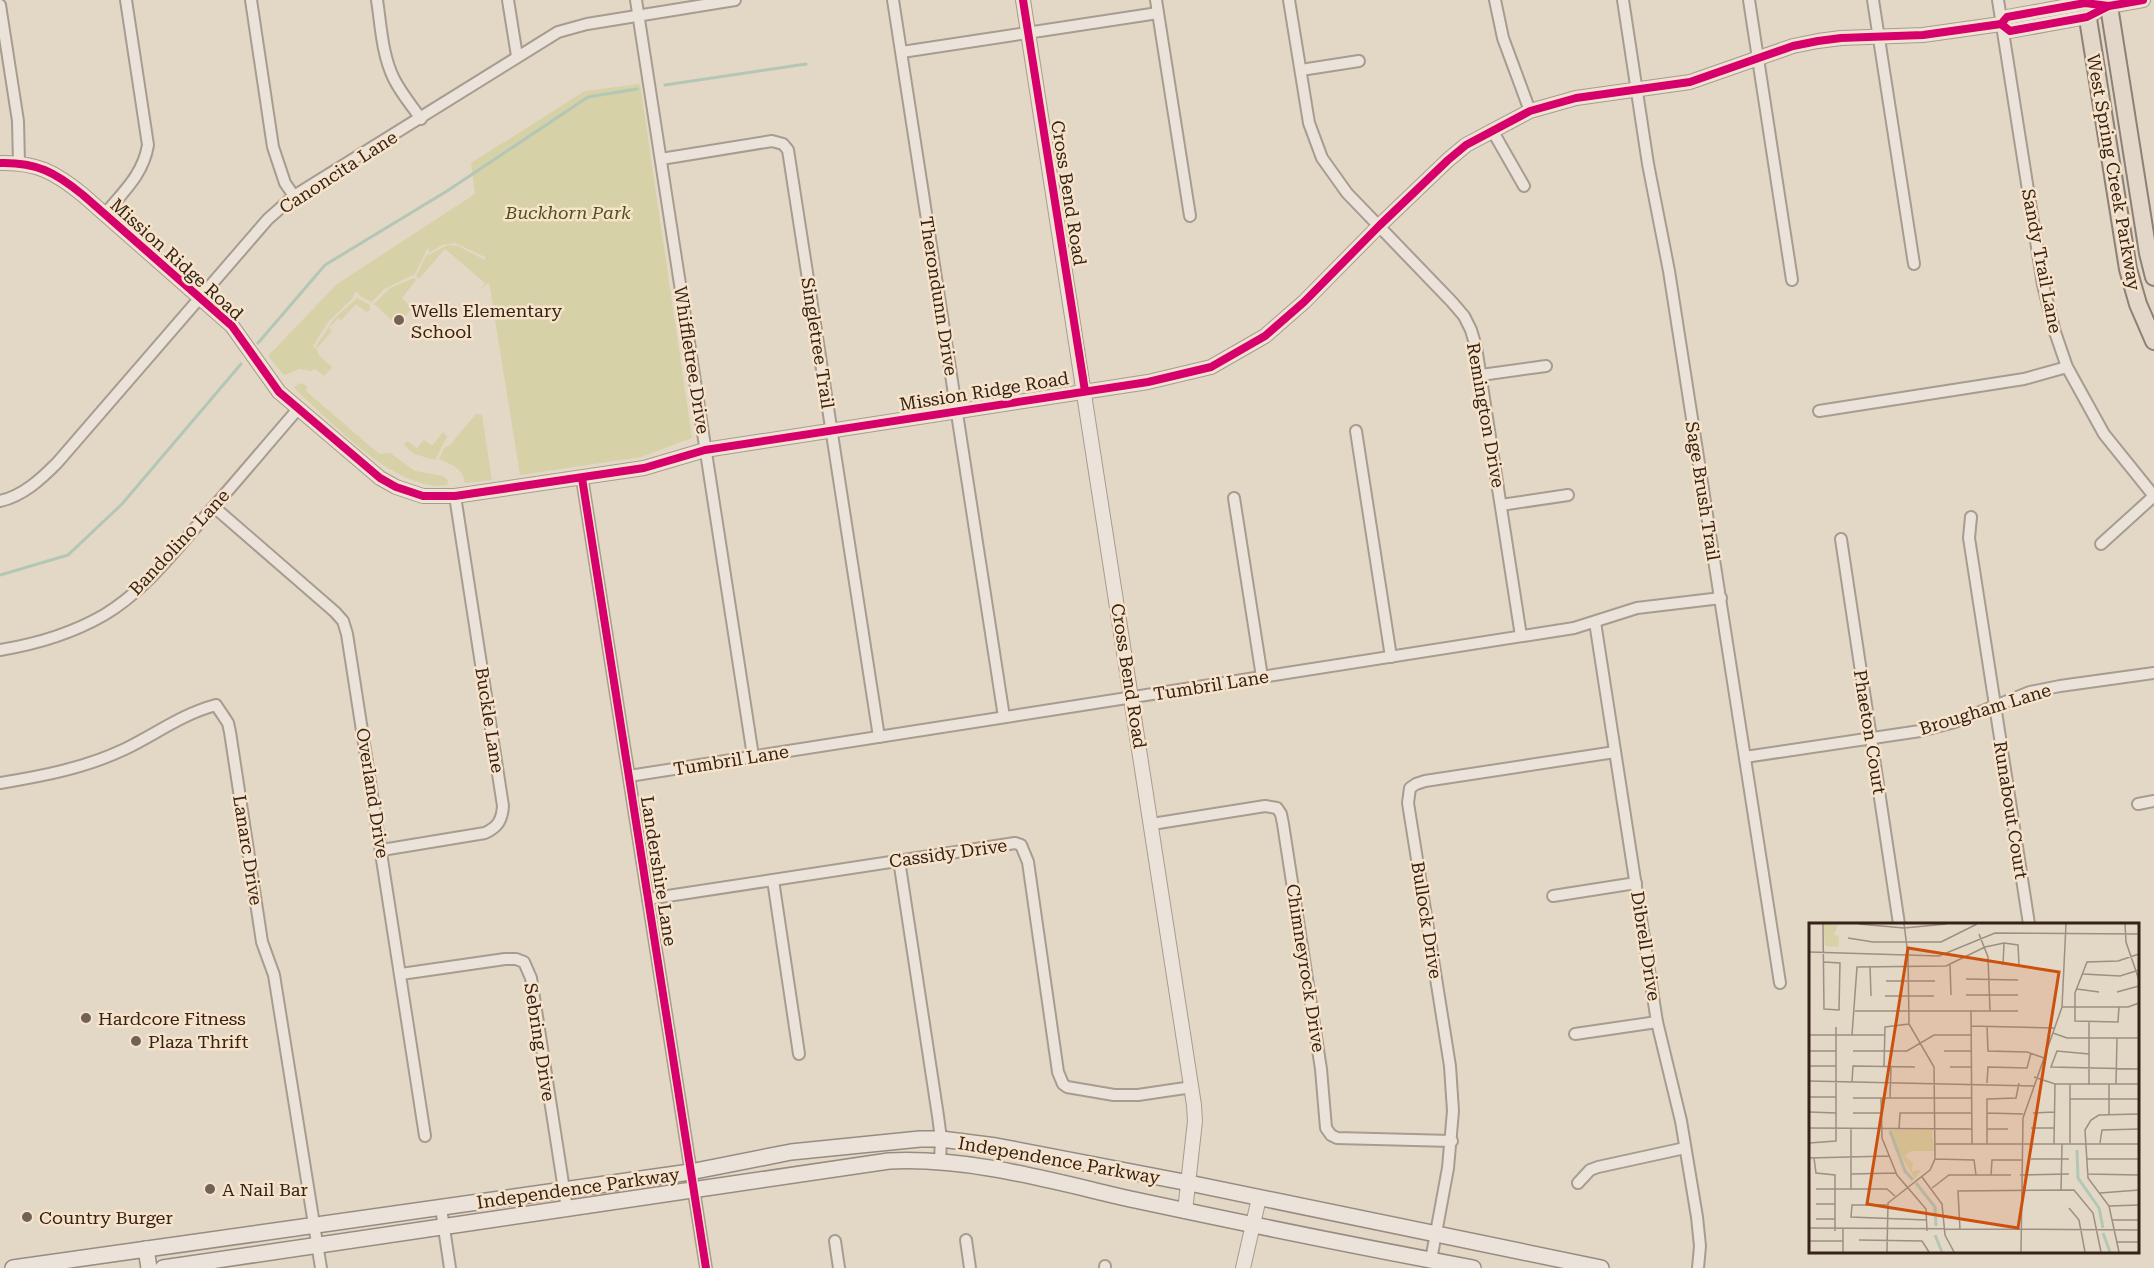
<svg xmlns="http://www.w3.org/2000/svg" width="2154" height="1268" font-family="'Roboto Serif',serif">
	<rect width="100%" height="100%" fill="#e3d7c6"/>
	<!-- green -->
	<g fill="#d7d1a7">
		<path d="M640,84L692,438L641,457L520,475L489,282L480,290L485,283L445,249L419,279L416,276L426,256L448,245L458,246L485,260V257L455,243L442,245L429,253L428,247L415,274L384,289L372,302L361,297L356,291L352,299L328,322L313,346L318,351V354L332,367L324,376L315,369L311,371L300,369L284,375L268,356L337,284L475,194L471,163L585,91Z"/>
		<path d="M414,278L416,280L402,298L412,308L400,323L396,324L374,304L390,288Z"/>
		<path d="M357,298L370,305V310L366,312L356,304L341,320L338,318L329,328L332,331L317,348L316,346L335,318Z"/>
		<path d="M301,383L307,386L306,391L379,454L390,453L415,471L443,476L448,481L447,485C397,493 334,424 299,393L294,387Z"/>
		<path d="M476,414L482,415L492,480L465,483C462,467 452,465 439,459L444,448L451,444Z"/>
		<path d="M443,432L447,437L435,460L414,454L404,445L407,441L417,448L424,440L432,446Z"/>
	</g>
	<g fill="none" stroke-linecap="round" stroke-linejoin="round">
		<!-- stream -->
		<g stroke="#b3c7b7" stroke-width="3">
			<path d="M665,85L806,64"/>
			<path d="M258,343L325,265L447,191L588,97L637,89"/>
			<path d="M0,575L68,555L122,504L241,364"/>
		</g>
		<!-- minor casing -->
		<g stroke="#a79c90" stroke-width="14">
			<g id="minor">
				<path d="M251,0L273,147L285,183L294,196"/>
				<path d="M377,0C381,26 382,55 394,79C401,93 412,106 421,119"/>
				<path d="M508,0L517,56"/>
				<path d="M636,0L753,756"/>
				<path d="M893,0L1004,717"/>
				<path d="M1156,0L1190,216"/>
				<path d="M1289,0L1309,123L1322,158L1347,193L1452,302L1464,316L1471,330L1476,347L1521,636"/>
				<path d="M1495,0L1503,38L1530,111"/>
				<path d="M1623,0L1648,164L1669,271L1780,983"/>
				<path d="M1749,0L1792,280"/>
				<path d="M1873,0L1914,264"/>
				<path d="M1998,0L2043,285L2055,332L2067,367L2104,434L2154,496L2101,544"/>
				<path d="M0,5L18,121L19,163"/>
				<path d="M902,52L1158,13"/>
				<path d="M1301,70L1359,61"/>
				<path d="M1492,130L1524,186"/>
				<path d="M661,159L772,141L783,144L788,150L879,737"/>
				<path d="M105,214C123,192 143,175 148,145L126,0"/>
				<path d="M1481,375L1546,366"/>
				<path d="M1819,411L2024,379L2067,367"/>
				<path d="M1356,431L1391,657"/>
				<path d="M582,478L706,1268"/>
				<path d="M1234,498L1262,677"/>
				<path d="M0,501C23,496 41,479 57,463L268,219L294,196L558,32L587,24L735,0"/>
				<path d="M1501,505L1568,495"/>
				<path d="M214,507L335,612L343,621L347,634L425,1136"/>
				<path d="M1971,517L1969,538L2029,924"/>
				<path d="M1841,539L1899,924"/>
				<path d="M1595,622L1657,1022L1681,1121L1697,1217L1700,1246L1698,1268"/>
				<path d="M0,650C37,644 71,634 104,615C141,593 168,559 196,527C231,488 264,448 298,409"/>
				<path d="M1745,757L1920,731L1955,722L2030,692L2060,686L2154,673"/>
				<path d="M629,776L1574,628L1637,608L1721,598"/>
				<path d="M0,783C43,776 85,768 125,749C156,734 182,714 216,705L228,723L230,732L262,942L274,975L321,1268"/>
				<path d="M2138,804L2154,801"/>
				<path d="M1152,824L1265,806L1277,808L1281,814L1283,824L1321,1069L1326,1128L1331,1135L1337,1138L1452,1141"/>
				<path d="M382,850L485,833C498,827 502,820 503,806L455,496"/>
				<path d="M899,860L938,1116L941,1139L940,1161"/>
				<path d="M773,880L799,1054"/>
				<path d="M1553,896L1636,883"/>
				<path d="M648,899L1015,843L1021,845L1028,862L1058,1072L1063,1084L1067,1087L1114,1095H1138L1192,1087"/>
				<path d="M401,974L505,959H516L524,962L531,978L567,1209"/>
				<path d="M1575,1034L1657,1022"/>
				<path d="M1578,1183L1590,1170L1598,1167L1685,1148"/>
				<path d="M441,1208L450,1268"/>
				<path d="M966,1240L970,1268"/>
				<path d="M835,1241L839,1268"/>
				<path d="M1431,1260L1448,1168L1453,1111L1450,1066L1408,803L1410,788L1416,784L1425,781L1615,752"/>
				<path d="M1105,1266V1268"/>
			</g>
		</g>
		<!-- tertiary casing -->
		<g stroke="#a79c90" stroke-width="16">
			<g id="tertiary">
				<path d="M1023,0L1194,1105L1195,1121L1185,1211"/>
				<path d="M2001,24L2010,31L2087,17L2096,12"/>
				<path d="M0,163C36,162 55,172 83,195L232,326L279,392L380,478L396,487L423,496H455L644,468L705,450L1148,382L1211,367L1265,336L1304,302L1380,225L1448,160L1466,145L1530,111L1576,98L1690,82L1793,46L1818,41L1841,38L1923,35L2001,24L2007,17L2085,3L2109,6L2143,0"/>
				<path d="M1243,1268L1259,1198"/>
			</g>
		</g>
		<!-- secondary casing -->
		<g stroke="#978c80" stroke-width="18">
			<g id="secondary">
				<path d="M146,1249L149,1268"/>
				<path d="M13,1268L690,1172L791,1152L920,1139H941L996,1146L1189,1183L1601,1268"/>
				<path d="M163,1268L889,1161C972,1157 1055,1182 1135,1200C1247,1224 1360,1247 1473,1268"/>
			</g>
		</g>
		<!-- primary casing -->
		<g stroke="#8d8177" stroke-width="20">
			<g id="primary">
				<path d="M2085,0L2128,269L2138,304L2154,341"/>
				<path d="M2108,0L2148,253L2154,277"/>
			</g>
		</g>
		<!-- minor -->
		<use href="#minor" stroke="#ebe3d9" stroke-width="10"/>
		<!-- tertiary -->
		<use href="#tertiary" stroke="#ebe3d9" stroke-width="14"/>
		<!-- secondary -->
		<use href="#secondary" stroke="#ebe3d9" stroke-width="15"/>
		<!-- primary -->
		<use href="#primary" stroke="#e2d7c9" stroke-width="16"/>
		<!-- cycleway casing -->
		<g stroke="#f7e3c9" stroke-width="11">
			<g id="cycleway">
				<path d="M1023,0L1085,391"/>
				<path d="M2001,24L2010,31L2087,17L2109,6"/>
				<path d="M0,163C36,162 55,172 83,195L232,326L279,392L380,478L396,487L423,496H455L644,468L705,450L1148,382L1211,367L1265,336L1304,302L1380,225L1448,160L1466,145L1530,111L1576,98L1690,82L1793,46L1818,41L1841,38L1923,35L2001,24L2007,17L2085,3L2109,6L2143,0"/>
				<path d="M582,478L706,1268"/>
			</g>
		</g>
		<!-- cycleway -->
		<use href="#cycleway" stroke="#d6006c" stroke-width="8"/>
	</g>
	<!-- markers -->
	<g fill="#726256" stroke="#f7e3c9" stroke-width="2">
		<circle cx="399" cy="320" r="6"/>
		<circle cx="86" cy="1018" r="6"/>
		<circle cx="136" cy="1041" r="6"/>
		<circle cx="210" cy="1189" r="6"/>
		<circle cx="27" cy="1217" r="6"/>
	</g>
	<g text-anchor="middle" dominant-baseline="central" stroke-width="5" stroke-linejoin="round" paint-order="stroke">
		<!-- street labels -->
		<g font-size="18" fill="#352319" stroke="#f7e3c9">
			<text transform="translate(338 172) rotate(-33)">Canoncita Lane</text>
			<text transform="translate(2114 172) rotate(80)">West Spring Creek Parkway</text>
			<text transform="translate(1069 193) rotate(81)">Cross Bend Road</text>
			<text transform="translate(177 259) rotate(42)">Mission Ridge Road</text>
			<text transform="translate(2042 261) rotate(79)">Sandy Trail Lane</text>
			<text transform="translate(939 296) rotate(81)">Therondunn Drive</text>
			<text transform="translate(818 343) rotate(81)">Singletree Trail</text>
			<text transform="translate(692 360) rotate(81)">Whiffletree Drive</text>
			<text transform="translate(984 391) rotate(-9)">Mission Ridge Road</text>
			<text transform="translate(1486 415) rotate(80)">Remington Drive</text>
			<text transform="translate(1703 491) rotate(81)">Sage Brush Trail</text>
			<text transform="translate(179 542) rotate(-47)">Bandolino Lane</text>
			<text transform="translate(1129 676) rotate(81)">Cross Bend Road</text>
			<text transform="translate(1211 685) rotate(-9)">Tumbril Lane</text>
			<text transform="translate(1985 709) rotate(-17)">Brougham Lane</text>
			<text transform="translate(490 720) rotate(81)">Buckle Lane</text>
			<text transform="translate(1870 732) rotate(81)">Phaeton Court</text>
			<text transform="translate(731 760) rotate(-9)">Tumbril Lane</text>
			<text transform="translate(373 793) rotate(81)">Overland Drive</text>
			<text transform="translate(2011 810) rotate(81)">Runabout Court</text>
			<text transform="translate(248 850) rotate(81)">Lanarc Drive</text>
			<text transform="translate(948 853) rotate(-8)">Cassidy Drive</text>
			<text transform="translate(659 871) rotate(81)">Landershire Lane</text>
			<text transform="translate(1427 920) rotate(81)">Bullock Drive</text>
			<text transform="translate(1646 946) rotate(81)">Dibrell Drive</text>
			<text transform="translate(1306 968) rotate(81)">Chimneyrock Drive</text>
			<text transform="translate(540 1042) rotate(81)">Sebring Drive</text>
			<text transform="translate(1059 1160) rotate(10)">Independence Parkway</text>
			<text transform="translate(578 1188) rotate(-8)">Independence Parkway</text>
		</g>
		<!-- park labels -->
		<g font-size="18" font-style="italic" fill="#4d531f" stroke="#f7e3c9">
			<text x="568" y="212">Buckhorn Park</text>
		</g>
		<!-- poi labels -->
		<g font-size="18" fill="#352319" stroke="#f7e3c9" text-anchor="start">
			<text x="411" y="310">Wells Elementary<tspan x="411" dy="21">School</tspan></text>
			<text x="98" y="1018">Hardcore Fitness</text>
			<text x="148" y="1041">Plaza Thrift</text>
			<text x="222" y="1189">A Nail Bar</text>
			<text x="39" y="1217">Country Burger</text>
		</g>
	</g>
	<!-- overview -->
	<g transform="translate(1809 923)">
		<rect width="330" height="330" fill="#e3d7c6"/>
		<path d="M14,1H29L25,12L30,13L29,24L16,23ZM80,207H123L125,228H102L96,233L104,240L103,248L112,247L106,256L90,229L87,228Z" fill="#d7d1a7"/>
		<path fill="none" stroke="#b3c7b7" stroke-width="3" d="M81,208L96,248L104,257M268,227L269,255L290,285L294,305M107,260L126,284L127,303M294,310L301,329M126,312L133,329"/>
		<path fill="none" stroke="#9d8f81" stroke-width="1.5" d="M14,1L15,86L30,87L31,40L15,39M50,1L95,5L137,1M95,1L99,32M316,1L317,19L330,57M170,11L179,34L181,88M39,15L64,19H132L168,1M0,29L130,33L186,10L330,11M141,42L142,72M194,42L195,20M61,43L62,73M274,51L311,53L330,47M157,56L209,57M77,58H126M268,66L290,69M308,69L330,63M157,72H209M76,73H125M253,84H319L330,80M310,84L309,99L266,98V70L278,39L309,38L330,31M46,88H209M162,88L163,221M280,99V162M162,103L246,105M178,103L179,128L218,129L235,135M244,110L258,115H330M0,112H75M43,112L48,44L137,43L176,24L195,20L209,22L210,41M0,128H27M44,128H98L125,112H163M135,128H163M280,131L248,128L242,144L330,146M0,143H27M75,143L76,104L100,101M141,144H163M225,154L246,161H330M0,158L225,163M43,159L44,143L106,144M178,160L179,144L218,145L222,130M307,161L308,115M261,162V220M0,174H27M44,175H163M72,175L73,215L88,252L117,286L118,308M81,175L82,144M261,176H330M0,189L27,190M44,190H72M178,190L214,191M224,190L245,189M300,191V161M0,205L163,206M222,205H245M90,206L91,190H163M178,206H199M0,220L27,218V104M291,220L293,207L330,206M126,221H330M178,221V176L207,175L210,160M245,221L246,161M0,235L80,233M5,235L7,250L26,252V308M126,236L165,237L167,252M222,236H260M278,236H330M42,251L87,250M278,251L330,252M182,252L183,237H213M211,252L260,251M113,254L133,281L136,312L145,329M123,265L140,252H202M7,266H78L86,273M42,266V205M252,267L253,221M291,270L330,267M7,281H26M78,282H43L42,294L118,297M300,283L330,282M260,285L270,297L276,329M7,296H26M303,297H330M0,305L330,307M151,307L149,268L265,267L284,290L292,329M50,317L113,318L120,329M0,318H34M307,319H330M34,329V306M78,329L79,280L121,247L126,236L125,144L100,101L99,30M212,329L214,195L253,84L257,1M310,329L300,283L279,255L276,207L282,197L290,192L330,191"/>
		<path fill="#cd510e" fill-opacity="0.15" stroke="#cd510e" stroke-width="3" d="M99,25L250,49L209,305L58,281Z"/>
		<rect width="330" height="330" fill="none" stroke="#352319" stroke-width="3"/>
	</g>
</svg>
